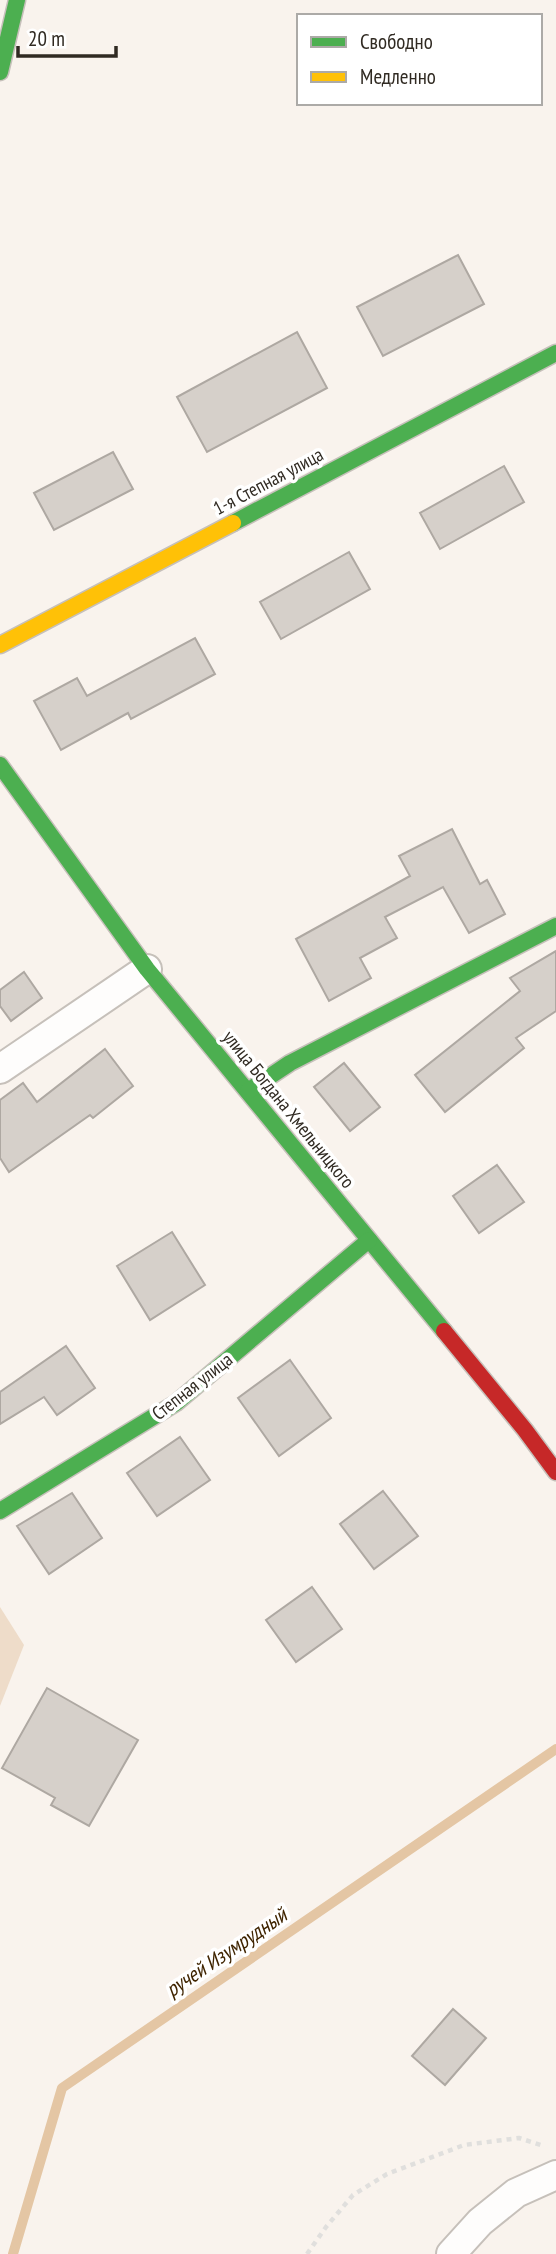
<svg xmlns="http://www.w3.org/2000/svg" width="556" height="2254" font-family="'PT Sans Narrow',sans-serif">
	<rect width="100%" height="100%" fill="#f9f3ed"/>
	<!-- green -->
	<path fill="#eedcc9" d="M0,1607L24,1645L0,1706Z"/>
	<g fill="none" stroke-linecap="round" stroke-linejoin="round">
		<!-- stream -->
		<path stroke="#e4c6a4" stroke-width="10" d="M13,2254L62,2088L556,1749"/>
	</g>
	<!-- building -->
	<g fill="#d6d0ca" stroke="#aea8a2" stroke-width="2">
		<path d="M458,255L484,304L383,356L357,307Z"/>
		<path d="M297,332L327,388L207,452L177,397Z"/>
		<path d="M113,452L133,489L54,530L34,493Z"/>
		<path d="M504,466L524,502L440,549L420,513Z"/>
		<path d="M349,552L370,589L281,639L260,602Z"/>
		<path d="M195,638L215,674L131,719L128,713L61,750L34,701L77,678L87,696Z"/>
		<path d="M452,829L480,884L487,880L505,914L469,933L443,887L385,917L397,938L360,958L371,978L329,1001L296,939L410,876L399,856Z"/>
		<path d="M556,951V1011L516,1038L524,1048L445,1112L415,1075L520,991L510,978Z"/>
		<path d="M24,972L42,998L11,1021L0,1006V990Z"/>
		<path d="M105,1049L133,1086L93,1118L90,1115L9,1172L0,1158V1100L23,1083L37,1102Z"/>
		<path d="M344,1063L380,1107L350,1131L314,1087Z"/>
		<path d="M497,1165L524,1202L479,1233L453,1196Z"/>
		<path d="M172,1232L205,1285L150,1320L117,1266Z"/>
		<path d="M66,1346L95,1388L57,1415L44,1397L0,1424V1392Z"/>
		<path d="M290,1360L331,1418L279,1456L238,1398Z"/>
		<path d="M180,1437L210,1480L157,1516L127,1473Z"/>
		<path d="M383,1491L418,1536L374,1569L340,1524Z"/>
		<path d="M72,1493L102,1538L49,1574L17,1526Z"/>
		<path d="M312,1587L342,1629L296,1662L266,1620Z"/>
		<path d="M47,1688L138,1740L89,1826L51,1805L55,1798L2,1768Z"/>
		<path d="M453,2009L486,2038L445,2085L412,2056Z"/>
	</g>
	<g fill="none" stroke-linecap="round" stroke-linejoin="round">
		<!-- street casing -->
		<g stroke="#c6c0ba" stroke-width="32">
			<g id="street">
				<path d="M0,1069L147,969"/>
				<path d="M451,2254L480,2222L516,2193L556,2175"/>
			</g>
		</g>
		<!-- fast casing -->
		<g stroke="#c6c0ba" stroke-width="19">
			<g id="fast">
				<path d="M0,72L17,0"/>
				<path d="M233,523L556,353"/>
				<path d="M0,765L147,969L444,1331"/>
				<path d="M248,1091L290,1063L556,926"/>
				<path d="M0,1511L176,1403L369,1240"/>
			</g>
		</g>
		<!-- slow casing -->
		<g stroke="#c6c0ba" stroke-width="19">
			<path id="slow" d="M0,645L233,523"/>
		</g>
		<!-- jam casing -->
		<g stroke="#c6c0ba" stroke-width="19">
			<path id="jam" d="M444,1331L525,1430L556,1472"/>
		</g>
		<!-- path -->
		<path stroke="#e0dfdd" stroke-width="4.5" stroke-dasharray="5 5" stroke-linecap="butt" d="M307,2254L326,2227L353,2195L387,2174L464,2145L519,2138L544,2146"/>
		<!-- street -->
		<use href="#street" stroke="#fefdfc" stroke-width="28"/>
		<!-- fast -->
		<use href="#fast" stroke="#4caf50" stroke-width="16"/>
		<!-- slow -->
		<use href="#slow" stroke="#ffc107" stroke-width="16"/>
		<!-- jam -->
		<use href="#jam" stroke="#c62828" stroke-width="16"/>
	</g>
	<g text-anchor="middle" dominant-baseline="central" stroke-width="7" stroke-linejoin="round" paint-order="stroke">
		<!-- street labels -->
		<g font-size="19" fill="#302a22" stroke="#fff">
			<text transform="translate(268 481) rotate(-28)">1-я Степная улица</text>
			<text transform="translate(289 1109) rotate(51)">улица Богдана Хмельницкого</text>
			<text transform="translate(192 1386) rotate(-38)">Степная улица</text>
		</g>
		<!-- water labels -->
		<g font-size="21" font-style="italic" fill="#3f2400" stroke="#fff">
			<text transform="translate(226 1952) rotate(-34)">ручей Изумрудный</text>
		</g>
	</g>
	<!-- legend -->
	<rect x="297" y="14" width="245" height="91" fill="#ffffff" stroke="#acaaa7" stroke-width="2"/>
	<rect x="311" y="37" width="35" height="10" fill="#4caf50" stroke="#acaaa7" stroke-width="2"/>
	<text x="360" y="49" font-size="21" fill="#302a22">Свободно</text>
	<rect x="311" y="72" width="35" height="10" fill="#ffc107" stroke="#acaaa7" stroke-width="2"/>
	<text x="360" y="84" font-size="21" fill="#302a22">Медленно</text>
	<!-- scale -->
	<path d="M18 46v10h98v-10" fill="none" stroke="#302a22" stroke-width="3.5"/>
	<text x="28" y="46" font-size="21" fill="#302a22" stroke="#ffffff" stroke-width="5" paint-order="stroke">20 m</text>
</svg>
